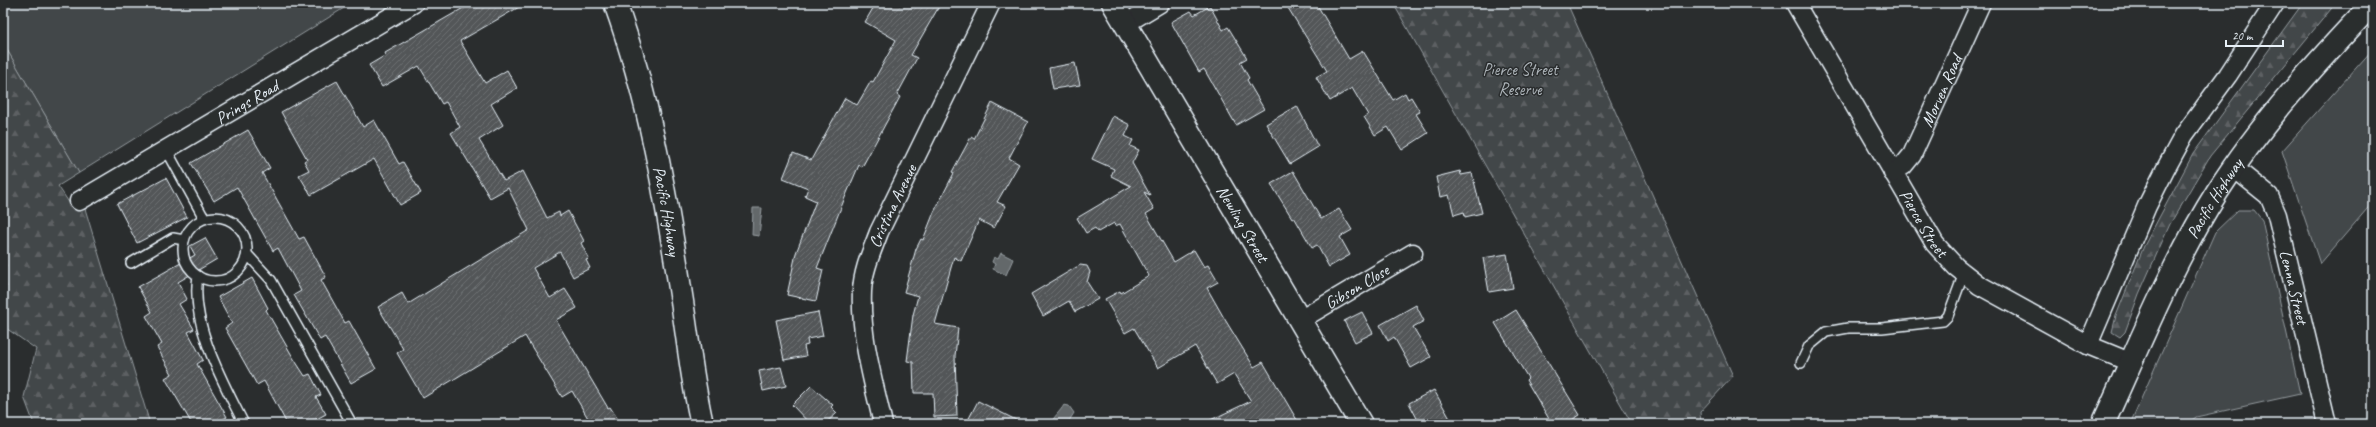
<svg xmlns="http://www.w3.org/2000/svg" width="2376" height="427" font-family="Caveat,sans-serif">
	<defs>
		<pattern id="forest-firs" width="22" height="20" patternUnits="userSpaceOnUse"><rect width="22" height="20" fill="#424648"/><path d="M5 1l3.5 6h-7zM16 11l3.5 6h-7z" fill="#5d6163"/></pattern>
		<pattern id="building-hatch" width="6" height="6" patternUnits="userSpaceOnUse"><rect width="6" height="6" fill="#535759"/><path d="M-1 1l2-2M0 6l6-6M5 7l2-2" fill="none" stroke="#6c7072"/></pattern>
	</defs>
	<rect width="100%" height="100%" fill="#2a2d2e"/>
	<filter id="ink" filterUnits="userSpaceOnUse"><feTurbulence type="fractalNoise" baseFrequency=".025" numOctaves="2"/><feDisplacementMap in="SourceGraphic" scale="8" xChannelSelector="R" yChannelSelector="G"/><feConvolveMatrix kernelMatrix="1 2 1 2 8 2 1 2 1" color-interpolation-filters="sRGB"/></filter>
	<g filter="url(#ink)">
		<!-- grass -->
		<g fill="#424648" stroke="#959ca0">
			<path d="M3,3H352L79,173L3,43Z"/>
			<path d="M2373,49V202L2320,264L2282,151Z"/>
			<path d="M2238,210H2254L2262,220L2300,394L2196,417L2187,424H2130L2215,232Z"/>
		</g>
		<!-- forest -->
		<g fill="url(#forest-firs)" stroke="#959ca0">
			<path d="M1393,3H1567L1733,376L1700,412L1701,424H1632Z"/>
			<path d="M2303,3H2333L2331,9L2210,156L2170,224L2139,294L2125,332L2120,337L2112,332L2116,316L2144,246L2193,154Z"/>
			<path d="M3,43L79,173L58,186L72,207L83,202L150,424H34L24,397L36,349L3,326Z"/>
		</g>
		<!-- water -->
		<g fill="#63686b" stroke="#989fa3">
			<path d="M753,208H762L759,236L752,235Z"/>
			<path d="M1001,253L1013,259L1006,275L993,269L995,264L992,262L994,257L998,259Z"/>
			<path d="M1064,405L1069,406L1074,413L1067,424H1051C1053,417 1060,412 1064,405Z"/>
		</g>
		<!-- building -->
		<g fill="url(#building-hatch)" stroke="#e8f1f8">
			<path d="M472,3H526L460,41L485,83L507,70L517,88L491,104L503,125L479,140L504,181L523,171L547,218L559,212L560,216L568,211L584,241L581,243L589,259L586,260L590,268L573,277L560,252L533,268L550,298L565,289L577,308L556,320L608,408L610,407L621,424H583L589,420L572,391L562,397L525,336L423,398L397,353L403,349L378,307L402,293L408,304L529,230L508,188L490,198L451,133L460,127L446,102L442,104L419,66L382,87L369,65L386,55L385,53Z"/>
			<path d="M876,3H941L911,55L917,58L897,95L900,97L862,167L859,165L844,200L817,268L823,270L816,301L787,295L796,253L816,201L805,196L808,188L783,178L793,153L811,160L845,98L857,105L871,81L873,82L896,40L865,22Z"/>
			<path d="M1285,3H1316L1349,59L1363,51L1393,100L1405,93L1408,99L1411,97L1420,112L1416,114L1428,133L1402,150L1388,127L1375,135L1364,117L1368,115L1352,88L1330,101L1316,77L1327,71Z"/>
			<path d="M1210,6L1223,30L1228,27L1247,58L1240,62L1249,78L1247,80L1264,109L1236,125L1204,69L1199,72L1171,22L1191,11L1194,15Z"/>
			<path d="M1075,63L1080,85L1053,89L1049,68Z"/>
			<path d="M337,81L363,127L374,120L399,164L403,162L421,193L400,205L374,159L311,195L299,175L309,170L304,161L307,159L281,112Z"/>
			<path d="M992,103L1028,122L1009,158L1019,164L997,202L1006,206L994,228L979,220L961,261L954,257L935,324L958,328L955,356L957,416L934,417L933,393H914L913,362L907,361L913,315L918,296L904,292L916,249L921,239L923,240L934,212L954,173L952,172L971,137L974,139Z"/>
			<path d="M1297,106L1318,147L1290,164L1266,124Z"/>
			<path d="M1113,116L1130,125L1125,136L1133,140L1130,146L1139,150L1132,163L1150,195L1144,192L1154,209L1146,214L1174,262L1194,250L1204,267L1208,265L1218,282L1207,288L1224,318L1254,367L1263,362L1297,420L1289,424H1202L1251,401L1234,374L1217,384L1195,346L1158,368L1134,328L1125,333L1105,299L1120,291L1121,293L1149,276L1120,224L1115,226L1114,223L1098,232L1095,228L1086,233L1077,218L1131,186L1111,176L1114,169L1092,159Z"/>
			<path d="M248,130L270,168L262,173L299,239L304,237L326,277L321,280L345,323L349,321L376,369L351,383L325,337L320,340L294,295L301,291L278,248L273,251L237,187L214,201L191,163Z"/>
			<path d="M1293,171L1321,219L1339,209L1352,230L1340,237L1350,255L1329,267L1317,245L1312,248L1294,217L1292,218L1271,184Z"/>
			<path d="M1460,171L1461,175L1472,173L1482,213L1465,217L1464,212L1454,215L1449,195L1440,197L1436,177Z"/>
			<path d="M166,178L187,217L137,243L117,204Z"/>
			<path d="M205,238L217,259L178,282L187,299L179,304L194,329L188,332L203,360L197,364L227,417L216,424H192L165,378L172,374L157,347L162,344L146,316L152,312L138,287L195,255L190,246Z"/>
			<path d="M1507,254L1513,288L1489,292L1483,258Z"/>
			<path d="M1080,265L1087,266L1090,272L1087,282L1098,299L1075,312L1069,301L1043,316L1031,294Z"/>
			<path d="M252,278L268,308L266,310L294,359L305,376L310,374L321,395L316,397L326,414L307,424H287L264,381L257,385L225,328L232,323L218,297Z"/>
			<path d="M1416,305L1424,321L1413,327L1431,357L1411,368L1394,337L1388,341L1380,325Z"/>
			<path d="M1516,310L1580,415L1565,424H1552L1526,380L1528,378L1495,323Z"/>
			<path d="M818,312L823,336L807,339L808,345L804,346L806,356L784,360L776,320Z"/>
			<path d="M1362,312L1373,333L1355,342L1344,321Z"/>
			<path d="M781,367L786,386L763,391L759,371Z"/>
			<path d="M811,386L833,405L831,407L837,413L825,424H810L792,405Z"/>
			<path d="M1434,390L1453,424H1420L1409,403Z"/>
			<path d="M978,401L1024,424H966Z"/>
		</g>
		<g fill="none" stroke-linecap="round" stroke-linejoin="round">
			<!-- lane casing -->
			<g stroke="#e8f1f8" stroke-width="12">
				<g id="lane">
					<path d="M166,149L204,218"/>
					<circle cx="215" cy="249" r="32"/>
					<path d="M247,254L271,280L352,424"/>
					<path d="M131,263L173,238L184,240"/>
					<path d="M198,276C190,324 223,382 244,424"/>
					<path d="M1801,363L1809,346L1826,332L1848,328H1882L1943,321L1948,316L1964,273"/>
				</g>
			</g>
			<!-- street casing -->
			<g stroke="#e8f1f8" stroke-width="21">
				<g id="street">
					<path id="s1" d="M1795,3L1935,244L1956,267L1979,285L2088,345L2132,363"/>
					<path d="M1125,24L1160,3"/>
					<path id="s2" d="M2233,167L2269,196L2277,215L2327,424"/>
					<path id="s3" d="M1893,173L1903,166L1912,155L1981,3"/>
					<path id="s4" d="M79,201L414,3"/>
					<path id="s5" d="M1300,320L1413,253"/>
					<path d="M2088,345L2147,206L2165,170L2184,135L2228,75L2275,3"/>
					<path id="s6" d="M883,424C873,380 860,336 862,291C863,270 872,251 879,232L991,3"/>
				</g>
			</g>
			<!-- secondary casing -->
			<g stroke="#e8f1f8" stroke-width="25">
				<g id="secondary">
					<path id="s7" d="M1113,3L1361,424"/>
				</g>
			</g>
			<!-- primary casing -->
			<g stroke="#e8f1f8" stroke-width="25">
				<g id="primary">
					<path id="s8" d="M615,3C649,97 666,196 681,295C688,339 692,381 702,424"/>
					<path id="s9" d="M2103,424C2139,346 2171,265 2217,192C2261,123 2317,62 2373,3"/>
				</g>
			</g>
			<!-- lane -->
			<use href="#lane" stroke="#2a2d2e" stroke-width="9"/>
			<!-- street -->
			<use href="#street" stroke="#2a2d2e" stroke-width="18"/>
			<!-- secondary -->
			<use href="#secondary" stroke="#2a2d2e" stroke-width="22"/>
			<!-- primary -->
			<use href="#primary" stroke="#2a2d2e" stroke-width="22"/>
		</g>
	</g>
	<g text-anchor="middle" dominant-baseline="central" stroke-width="3" stroke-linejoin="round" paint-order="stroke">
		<!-- park labels -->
		<g font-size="17" fill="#aeb5ba" stroke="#2a2d2e">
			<text x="1520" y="69">Pierce Street<tspan x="1520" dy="20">Reserve</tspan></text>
		</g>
		<!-- street labels -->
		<g font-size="17" fill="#e8f1f8" stroke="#2a2d2e">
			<text stroke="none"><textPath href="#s3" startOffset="97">Morven Road</textPath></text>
			<text stroke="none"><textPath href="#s4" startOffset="195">Prings Road</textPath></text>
			<text stroke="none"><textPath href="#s9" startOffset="252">Pacific Highway</textPath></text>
			<text stroke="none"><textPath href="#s6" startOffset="226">Cristina Avenue</textPath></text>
			<text stroke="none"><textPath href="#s8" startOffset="215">Pacific Highway</textPath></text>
			<text stroke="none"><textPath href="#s1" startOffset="255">Pierce Street</textPath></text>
			<text stroke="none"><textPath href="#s7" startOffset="256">Newling Street</textPath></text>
			<text stroke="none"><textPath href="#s5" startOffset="66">Gibson Close</textPath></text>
			<text stroke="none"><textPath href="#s2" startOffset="141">Lenna Street</textPath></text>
		</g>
	</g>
	<!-- margin -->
	<rect width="2376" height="427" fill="none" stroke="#2a2d2e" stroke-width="16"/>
	<rect x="8" y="8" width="2360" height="411" fill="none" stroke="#e8f1f8" stroke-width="1.5" filter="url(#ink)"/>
	<!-- scale -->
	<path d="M2226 40v6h57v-6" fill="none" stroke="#e8f1f8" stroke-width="2"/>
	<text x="2232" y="40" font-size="12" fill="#e8f1f8" stroke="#2a2d2e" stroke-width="3" paint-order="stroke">20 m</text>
</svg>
